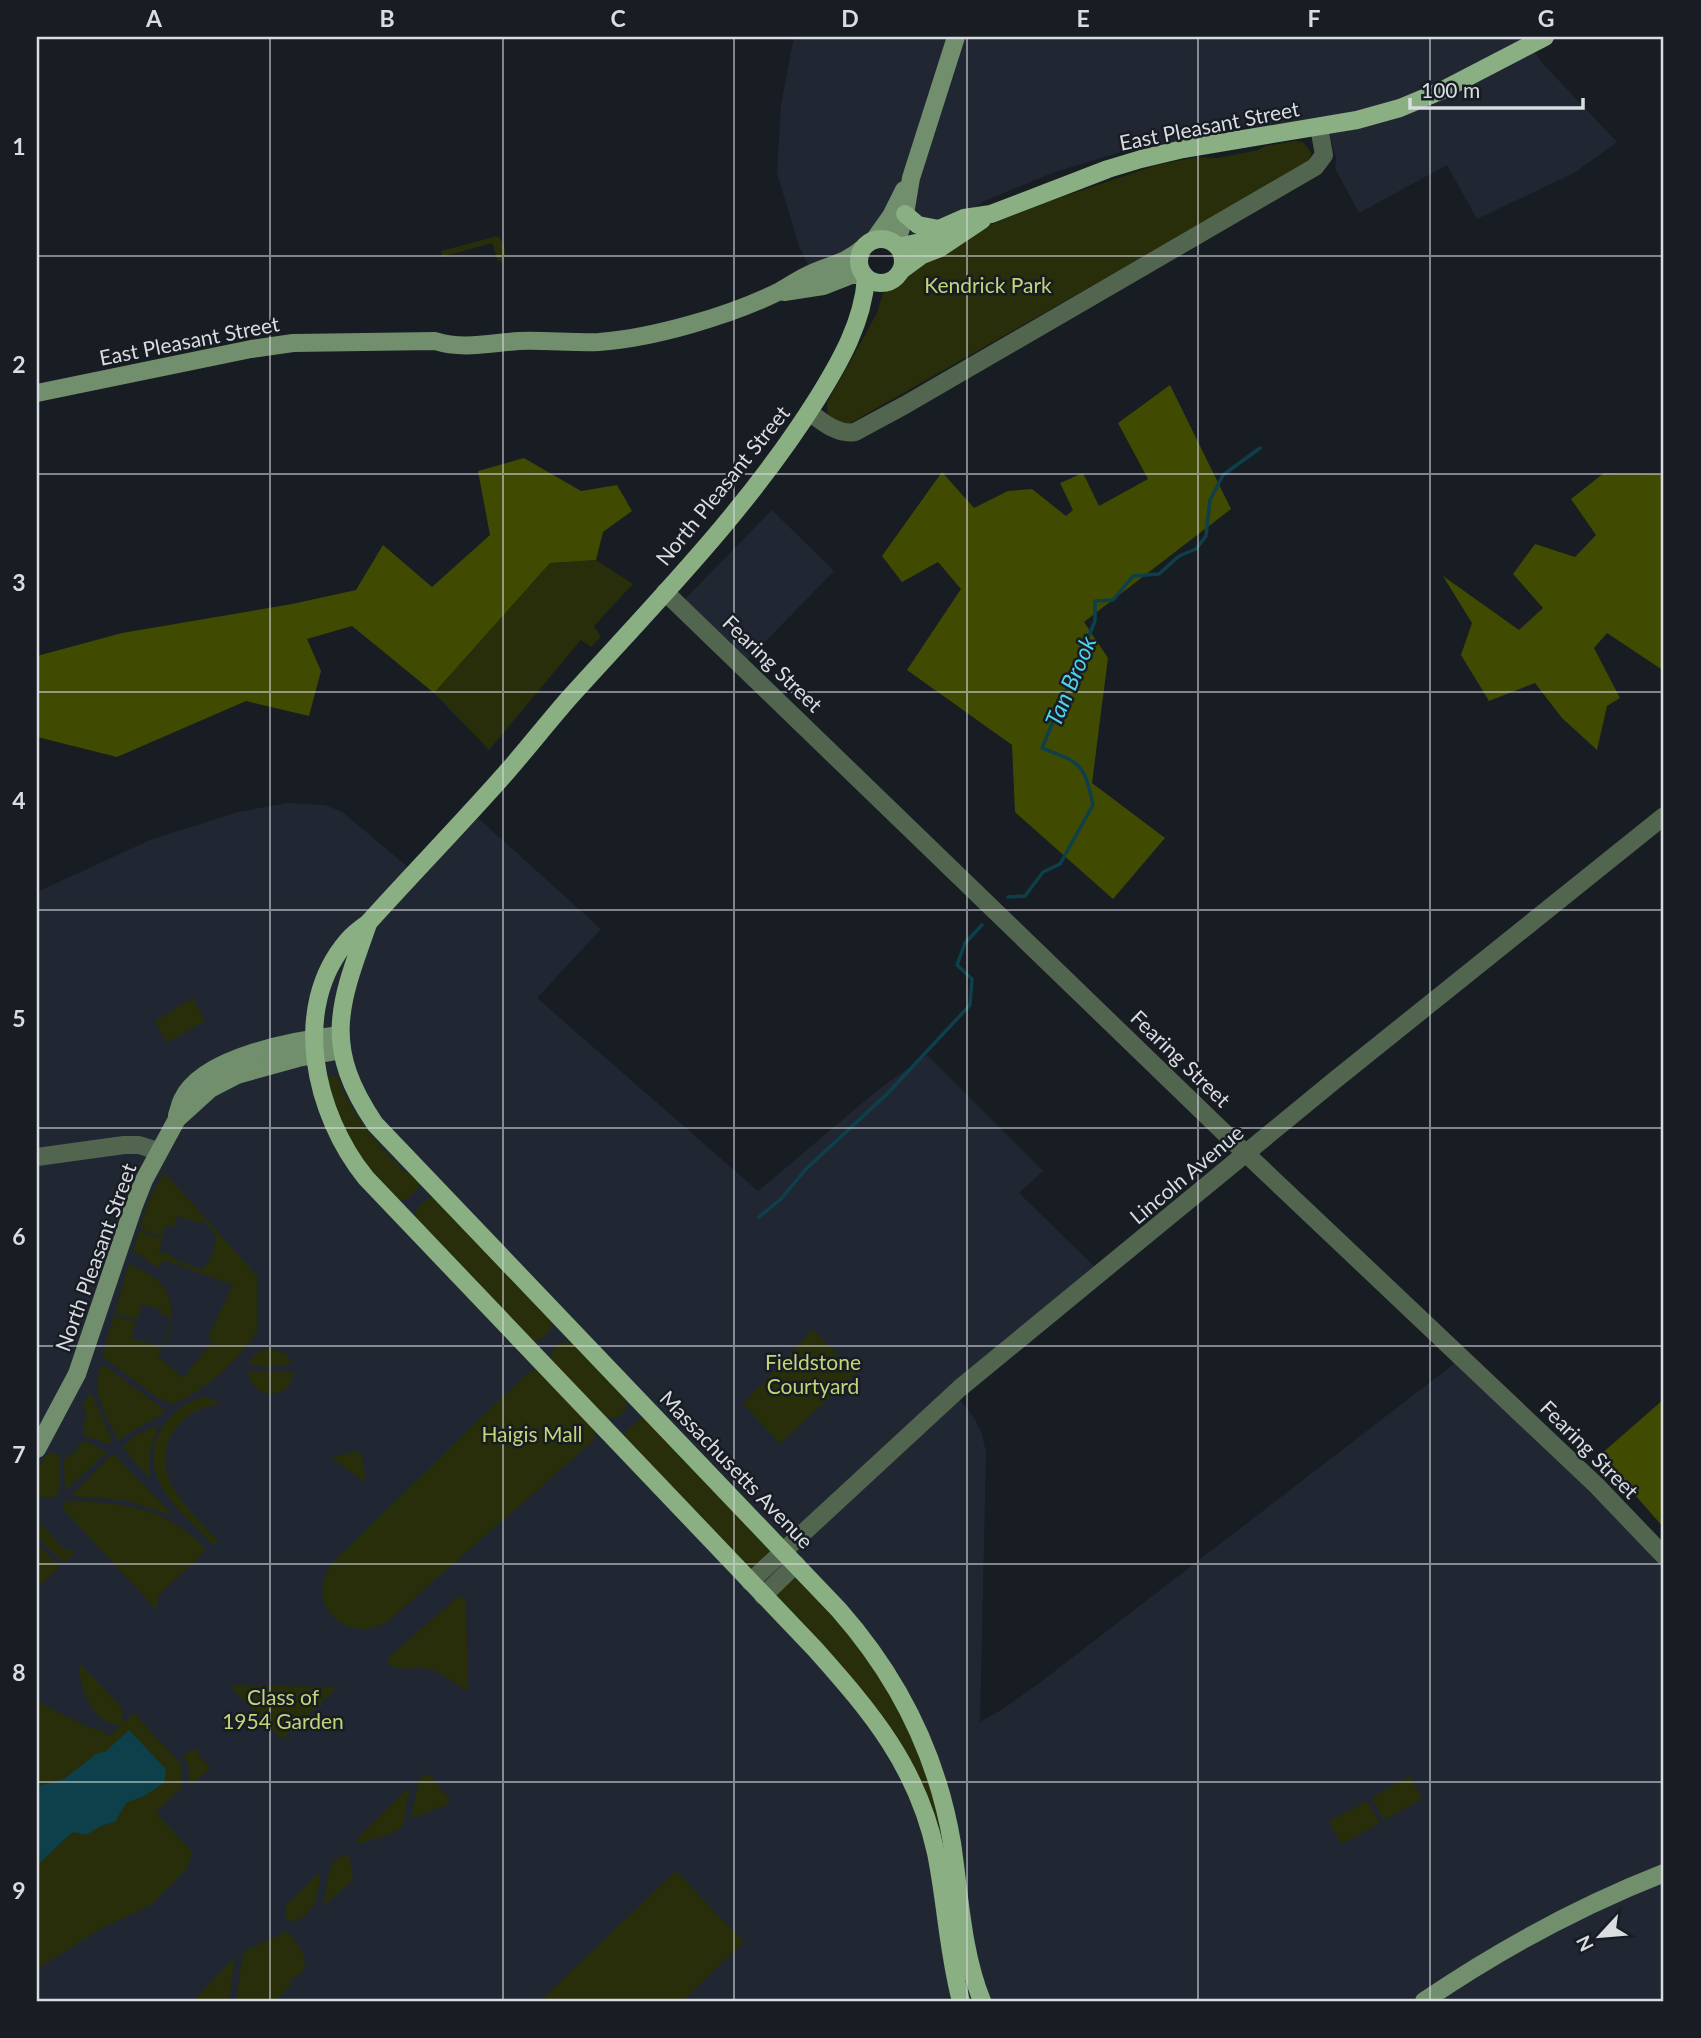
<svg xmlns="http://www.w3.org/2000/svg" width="1701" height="2038" font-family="Lato,sans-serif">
	<rect width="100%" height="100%" fill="#181c23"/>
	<!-- built -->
	<g fill="#202733">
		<path d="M794,37H1545L1530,45L1542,63L1617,142L1574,173L1477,219L1447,165L1359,213L1335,168L1336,158L1325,118L1254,127H1232L1203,133L1182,141L1137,147L1052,173L982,202L971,211L919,241L885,232L868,235L856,247L809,267L799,246L777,173L781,105Z"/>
		<path d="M772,510L834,571L746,661L684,600Z"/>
		<path d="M287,803L325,805L342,812L421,878L478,818L601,929L537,998L758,1191L879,1089L927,1055L1043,1171L1019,1193L1096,1268L951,1388L974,1418L981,1431L986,1452L980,1722L1003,1709L1042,1681L1455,1363L1616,1517L1664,1567V2001H37V892L150,840L238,812Z"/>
	</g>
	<!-- green -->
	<g fill="#272e09">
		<path d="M1294,141L1303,142L1311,152L1310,160L1301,167L847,425L828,417L827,403L877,313L883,293L901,279L912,265L961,237L1041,204L1157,165L1197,157L1217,158L1258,150L1265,146Z"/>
		<path d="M497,236C506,242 507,255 502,264L500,260L498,261L492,243L442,257L441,251Z"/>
		<path d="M596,560L633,584L594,626L601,637L591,647L581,640L489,750L434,693L550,563Z"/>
		<path d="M193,998L205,1021L167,1043L155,1021Z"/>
		<path d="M337,1075C349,1111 372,1139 399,1166C407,1175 411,1171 420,1182L417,1190L406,1200H397L371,1174L338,1119L327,1077Z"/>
		<path d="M164,1172L257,1276V1331C238,1361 206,1390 173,1404L159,1399L102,1356L114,1315L136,1323L131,1338L162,1347L165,1339L168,1340L157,1355L183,1378L212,1342L208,1337L233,1285L164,1260L161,1266L156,1267L133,1250L139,1231L163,1238L159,1251L173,1256V1259L203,1270L212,1255L216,1236L203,1220L200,1223L177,1216L173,1227L165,1226L163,1236L140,1229L148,1202Z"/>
		<path d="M428,1198H435L553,1323C551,1332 541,1341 532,1341L415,1218L417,1208Z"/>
		<path d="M129,1264C167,1280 178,1298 168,1337H165L171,1318L160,1314L161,1310L142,1304L137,1320L115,1313Z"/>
		<path d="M813,1329L856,1373L780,1444L743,1404Z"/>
		<path d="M562,1342L574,1343L626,1400L625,1410L620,1416L606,1419L552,1363C550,1354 553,1346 562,1342Z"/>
		<path d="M268,1348L285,1353L293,1364L266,1367L248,1364L256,1353Z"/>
		<path d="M102,1365L107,1367L163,1409L164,1413L118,1440C109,1420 87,1387 102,1365Z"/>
		<path d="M534,1370L542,1374L593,1428L595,1436L593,1441L387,1622C345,1646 303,1603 332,1563L525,1375Z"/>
		<path d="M247,1372H294C290,1401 253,1401 247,1372Z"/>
		<path d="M91,1393L112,1439L109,1444L84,1436V1421L87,1416L83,1405L88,1395Z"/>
		<path d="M206,1397L222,1404C181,1407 151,1446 172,1486C183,1506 203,1524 218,1541L213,1545C181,1511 129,1473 166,1422C176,1409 190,1399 206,1397Z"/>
		<path d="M641,1419H646L769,1548V1553L753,1570L749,1569L625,1438L627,1430Z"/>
		<path d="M158,1425L150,1452V1479L122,1447L136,1435Z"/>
		<path d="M84,1441L107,1452L65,1491L64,1460L70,1454L78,1451V1446Z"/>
		<path d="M357,1451L362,1456L366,1482L331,1458Z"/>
		<path d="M48,1453H56L59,1457V1491L56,1497H41L37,1492V1469Z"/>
		<path d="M115,1455L171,1513V1515L125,1500L71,1496L110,1456Z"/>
		<path d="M71,1501C124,1503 168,1507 206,1550L157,1597V1610L63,1509V1503Z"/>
		<path d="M37,1520L65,1550H71L75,1554L67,1561L60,1560L37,1536Z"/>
		<path d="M37,1543L60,1567L37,1589Z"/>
		<path d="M793,1579L802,1581L870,1660L903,1715L930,1781L941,1836L919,1780L887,1722L776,1596Z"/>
		<path d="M459,1596L466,1599L468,1691C455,1685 444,1673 429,1669C416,1666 400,1672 389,1665L388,1658Z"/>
		<path d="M80,1664L122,1708L123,1724L134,1713L181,1764V1788L175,1794L173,1792V1796L156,1813L192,1851L188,1867L151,1905L102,1928L37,1969V1701L86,1726L103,1731L110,1736L120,1726C115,1724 108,1723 104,1720C89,1710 77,1681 80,1664Z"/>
		<path d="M229,1685L338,1687L282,1740Z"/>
		<path d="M194,1749H202L197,1754L210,1768L190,1786L188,1763L183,1758L188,1752H193Z"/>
		<path d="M427,1774L431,1776L451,1803L413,1818L412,1813L419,1780Z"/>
		<path d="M1410,1776L1422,1799L1384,1820L1372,1797Z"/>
		<path d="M408,1789H410L402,1827L390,1834L357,1844L359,1836Z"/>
		<path d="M1367,1801L1380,1823L1341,1844L1329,1821Z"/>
		<path d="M349,1854L353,1879L323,1907L329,1870L334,1860Z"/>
		<path d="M676,1871L744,1942L682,2001H540Z"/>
		<path d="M320,1872C319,1894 315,1918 290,1922L285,1916L286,1905Z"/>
		<path d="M287,1931C300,1946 318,1970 290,1979L291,1986L274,2001H236L242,1959L246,1950Z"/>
		<path d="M235,1957L229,2001H193Z"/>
	</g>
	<!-- forest -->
	<g fill="#404b01">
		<path d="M1170,385L1231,509L1084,622L1108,658L1092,783L1165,838L1113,899L1015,812L1012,745L907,670L961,589L938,562L902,582L882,556L942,472L974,508L1008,491L1032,489L1066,516L1073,510L1060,483L1083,473L1099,506L1148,479L1118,423Z"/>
		<path d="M524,458L581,491L617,485L632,511L603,532L596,560L550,563L434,693L352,626L307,639L321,671L309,716L246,701L117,757L37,737V656L122,633L292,604L356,590L383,545L432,587L490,535L478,471Z"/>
		<path d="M1604,473L1659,474L1664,477V671L1607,633L1594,648L1620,698L1607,706L1597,750L1562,718L1535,683L1489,701L1461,655L1472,623L1443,576L1519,630L1543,608L1513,574L1535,544L1575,557L1596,535L1571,499Z"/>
		<path d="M1664,1399V1528L1600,1455Z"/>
	</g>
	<!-- water -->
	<path fill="#0d404b" d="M129,1730L166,1769L164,1783L144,1796L126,1803L115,1822L101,1826L86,1835L74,1832C59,1842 51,1854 37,1865V1786L64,1779L96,1754L106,1751Z"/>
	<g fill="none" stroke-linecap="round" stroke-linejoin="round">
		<!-- stream -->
		<g stroke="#0d404b" stroke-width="3.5">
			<path d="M1008,897L1025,896L1043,872L1060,864L1093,805C1084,763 1081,763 1042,748L1095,621V601L1113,600L1133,576L1159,574L1179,556L1196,549L1206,536L1210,500L1223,475L1260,448"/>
			<path d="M759,1217L781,1199L806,1169L887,1094L970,1005L972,979L957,965L965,943L982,925"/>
		</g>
		<!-- tertiary -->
		<g stroke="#52654f" stroke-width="18">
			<path d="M809,412C823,422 837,435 855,432L905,405L1315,167L1324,155L1319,127"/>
			<path d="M665,592L1238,1146L1597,1486L1664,1556"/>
			<path d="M37,1157L124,1145H139L158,1151"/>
			<path d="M750,1582L960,1388L1335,1080L1664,816"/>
			<path d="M763,1596L796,1564"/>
		</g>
		<!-- secondary -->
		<g stroke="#718f6c" stroke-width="18">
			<path d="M874,240L891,216L904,190"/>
			<path d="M896,245L905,214L911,178L956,37"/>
			<path d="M784,292L823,286L851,275H864"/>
			<path d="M37,393L251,349L293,343L435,341C463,350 490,343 519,341C546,340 573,343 599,342C653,338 729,316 778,292C787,287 796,281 806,276C827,265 843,265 862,249"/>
			<path d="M177,1115C179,1110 180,1104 182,1100C202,1056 297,1040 340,1035"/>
			<path d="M37,1449L77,1374L133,1208L144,1180L177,1119L210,1089L237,1075L298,1058L342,1050"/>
			<path d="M1424,2001C1499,1950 1580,1906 1664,1873"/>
		</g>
		<!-- primary -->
		<g stroke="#89af82" stroke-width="18">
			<path d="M905,214L918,225L939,229"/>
			<circle cx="881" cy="261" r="22"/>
			<path d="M898,247L925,241L939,229L964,218L991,214L1108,169L1141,159L1183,149L1357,120L1400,108L1443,90L1545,37"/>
			<path d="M903,269L922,255L940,248L982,220"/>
			<path d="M866,278C863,322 840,362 817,399C748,509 656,602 570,697C548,722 527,749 505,774C460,825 413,873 368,923C361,928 353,934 348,940C289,1008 315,1115 366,1178L815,1649C872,1713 917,1766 936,1853C946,1902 948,1953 961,2001"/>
			<path d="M368,924C339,1005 322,1046 375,1124L839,1610C898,1677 937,1754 952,1843C960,1896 962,1952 982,2001"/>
		</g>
	</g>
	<!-- grid -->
	<path fill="none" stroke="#d9dce1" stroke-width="2" stroke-opacity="0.55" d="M270,37V2001M503,37V2001M734,37V2001M967,37V2001M1198,37V2001M1430,37V2001M37,256H1664M37,474H1664M37,692H1664M37,910H1664M37,1128H1664M37,1346H1664M37,1564H1664M37,1782H1664"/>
	<g text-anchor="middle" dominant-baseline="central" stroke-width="5" stroke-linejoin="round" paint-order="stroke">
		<!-- street labels -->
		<g font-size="21" fill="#d9dce1" stroke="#181c23">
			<text transform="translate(1209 125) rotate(-11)">East Pleasant Street</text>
			<text transform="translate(189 340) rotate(-11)">East Pleasant Street</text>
			<text transform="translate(722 485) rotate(-51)">North Pleasant Street</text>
			<text transform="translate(773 663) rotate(44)">Fearing Street</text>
			<text transform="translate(1181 1058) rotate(44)">Fearing Street</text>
			<text transform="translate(1186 1174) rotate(-40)">Lincoln Avenue</text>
			<text transform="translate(95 1257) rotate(-70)">North Pleasant Street</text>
			<text transform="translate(1590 1449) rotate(45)">Fearing Street</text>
			<text transform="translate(737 1469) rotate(46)">Massachusetts Avenue</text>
		</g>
		<!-- park labels -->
		<g font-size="21" fill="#c2d577" stroke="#181c23">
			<text x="988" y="284">Kendrick Park</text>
			<text x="813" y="1361">Fieldstone<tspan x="813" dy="24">Courtyard</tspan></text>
			<text x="532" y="1433">Haigis Mall</text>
			<text x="283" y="1696">Class of<tspan x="283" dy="24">1954 Garden</tspan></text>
		</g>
		<!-- water labels -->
		<g font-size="23" font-style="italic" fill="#4cd3ef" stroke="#181c23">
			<text transform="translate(1070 681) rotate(-67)">Tan Brook</text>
		</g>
	</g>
	<!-- border -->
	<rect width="1701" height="2038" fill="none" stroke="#181c23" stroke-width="77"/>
	<!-- north arrow -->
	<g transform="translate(1600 1936) rotate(244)" stroke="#181c23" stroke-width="5" paint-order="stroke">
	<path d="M0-5L12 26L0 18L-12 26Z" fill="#d9dce1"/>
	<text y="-10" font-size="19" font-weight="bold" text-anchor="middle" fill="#d9dce1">N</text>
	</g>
	<!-- scale -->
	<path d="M1410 98v10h173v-10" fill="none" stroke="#d9dce1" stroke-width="3.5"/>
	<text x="1421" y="98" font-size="21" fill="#d9dce1" stroke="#181c23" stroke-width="5" paint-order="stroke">100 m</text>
	<rect x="38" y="38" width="1624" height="1962" fill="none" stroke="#d9dce1" stroke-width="2.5"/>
	<g font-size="23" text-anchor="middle" font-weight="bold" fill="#d9dce1">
		<text x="154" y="27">A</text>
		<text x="387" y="27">B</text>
		<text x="618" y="27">C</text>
		<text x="850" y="27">D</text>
		<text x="1083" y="27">E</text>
		<text x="1314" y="27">F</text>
		<text x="1546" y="27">G</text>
		<text x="19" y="155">1</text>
		<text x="19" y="373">2</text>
		<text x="19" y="591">3</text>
		<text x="19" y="809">4</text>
		<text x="19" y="1027">5</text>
		<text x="19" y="1245">6</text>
		<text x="19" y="1463">7</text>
		<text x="19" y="1681">8</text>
		<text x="19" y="1899">9</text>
	</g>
</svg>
